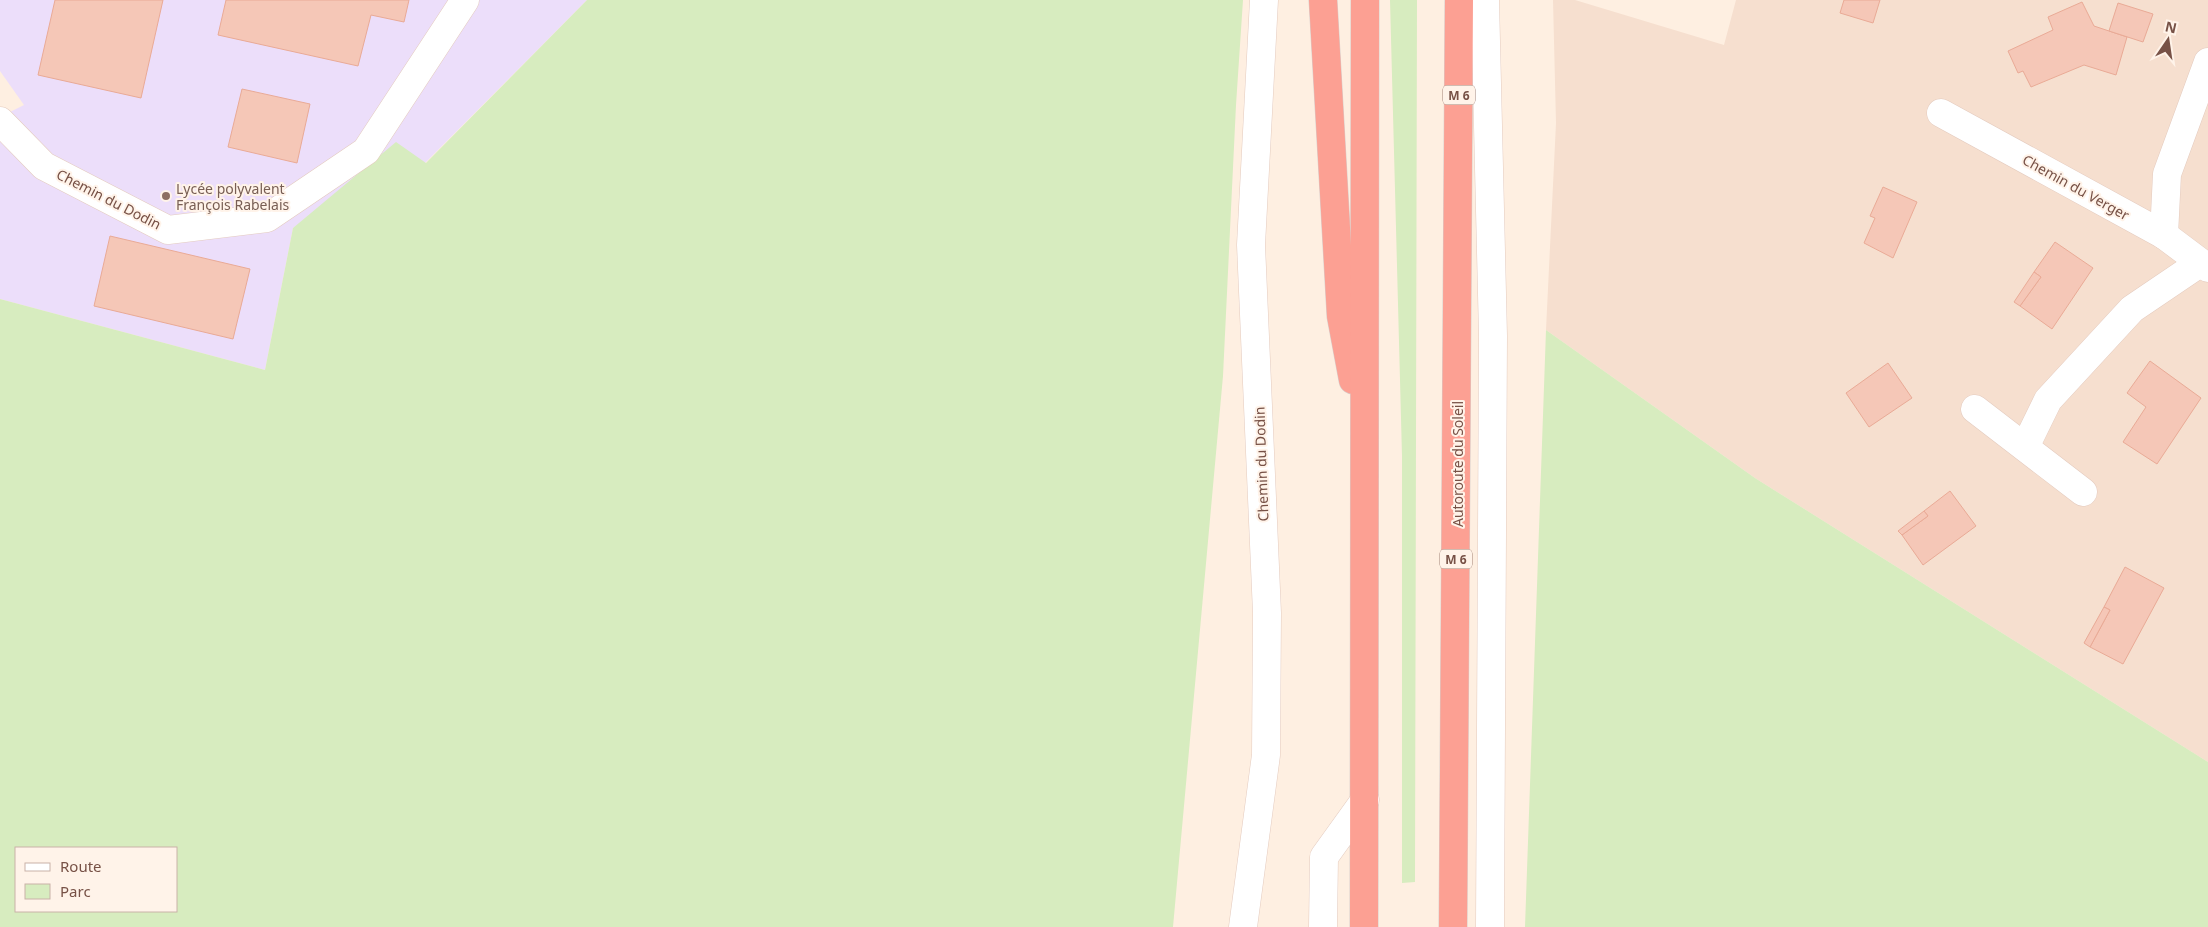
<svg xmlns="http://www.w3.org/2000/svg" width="2208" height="927" font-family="'Noto Sans',sans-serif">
	<rect width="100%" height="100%" fill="#feefe1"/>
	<!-- residential -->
	<path fill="#f6dfcf" d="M1553,0H1575L1724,45L1736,0H2208V762L1755,478L1546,330L1556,123Z"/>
	<!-- education -->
	<path fill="#ecdefa" d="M0,0H587L425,163L293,228L265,370L0,299V117L24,105L0,71Z"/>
	<!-- green -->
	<g fill="#d7ecbf" fill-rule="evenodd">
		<path d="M587,0H1243L1236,105L1223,376L1173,927H0V299L265,370L293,228L396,142L426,163ZM16,848H176V911H16Z"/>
		<path d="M1390,0H1417L1415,882L1402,883V456Z"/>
		<path d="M1546,330L1755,478L2208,762V927H1525Z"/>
	</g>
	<!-- building -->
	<g fill="#f5c7b7" stroke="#e9aa96">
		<path d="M55,0H163L141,98L38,75Z"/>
		<path d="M226,0H409L404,22L371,15L358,66L218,35Z"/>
		<path d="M1844,0H1880L1873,23L1840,13Z"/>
		<path d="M2082,2L2094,26L2127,37L2116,75L2084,65L2031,87L2023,71L2018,73L2008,51L2053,30L2048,17Z"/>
		<path d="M2118,3L2153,14L2143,42L2109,31Z"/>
		<path d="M242,89L310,104L297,163L228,147Z"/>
		<path d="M1883,187L1917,202L1893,258L1864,243L1875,218L1870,216Z"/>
		<path d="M110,236L250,269L233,339L94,306Z"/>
		<path d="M2055,242L2093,268L2052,329L2020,306L2041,277L2034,272Z"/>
		<path d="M2034,272L2041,277L2020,306L2014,302Z"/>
		<path d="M2150,361L2201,398L2157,464L2123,442L2146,407L2127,393Z"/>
		<path d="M1888,363L1912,398L1869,427L1846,393Z"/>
		<path d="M1950,491L1976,526L1923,565L1902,535L1928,516L1924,511Z"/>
		<path d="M1924,511L1928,516L1902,535L1898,531Z"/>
		<path d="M2125,567L2164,588L2123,664L2090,647L2110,610L2104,607Z"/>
		<path d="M2104,607L2110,610L2090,647L2084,643Z"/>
	</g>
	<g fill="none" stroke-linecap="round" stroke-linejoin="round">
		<!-- minor casing -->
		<g stroke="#e4cbbf" stroke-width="29">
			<g id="minor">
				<path d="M1485,0L1493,336L1490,927"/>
				<path d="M1941,113L2164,235L2208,268"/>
				<path d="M0,121L44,166L168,230L267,218L366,151L465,0"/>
				<path d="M2164,235L2167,174L2208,62"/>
				<path d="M1975,409L2083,492"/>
				<path d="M2025,447L2048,400L2132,309L2200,263"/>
				<path d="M1243,927L1266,755L1267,613L1251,245L1264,0"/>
				<path d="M1323,927L1324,857L1365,800"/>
			</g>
		</g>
		<!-- highway casing -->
		<g stroke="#d9cecb" stroke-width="29">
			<g id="highway">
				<path d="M1323,0L1341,316L1353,380"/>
				<path d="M1364,927L1365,0"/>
				<path d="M1453,927L1459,0"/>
			</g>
		</g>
		<!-- minor -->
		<use href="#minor" stroke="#fff" stroke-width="28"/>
		<!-- highway -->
		<use href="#highway" stroke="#fca093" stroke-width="28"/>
	</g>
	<!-- markers -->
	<circle fill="#8d6e63" stroke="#fff3e9" stroke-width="2" cx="166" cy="196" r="5"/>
	<g text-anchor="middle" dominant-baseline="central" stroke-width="4" stroke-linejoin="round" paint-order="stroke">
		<!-- shield labels -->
		<g fill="#fff3e9" stroke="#a08277" stroke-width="1">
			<rect x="1443" y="85.5" width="32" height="19" rx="4"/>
			<rect x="1440" y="549.5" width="32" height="19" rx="4"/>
		</g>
		<g font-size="12" font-weight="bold" fill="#775146">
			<text x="1459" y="95">M 6</text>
			<text x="1456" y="559">M 6</text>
		</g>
		<!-- street labels -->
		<g font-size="14" fill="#775146" stroke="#fff3e9">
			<text transform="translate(2076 187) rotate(29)">Chemin du Verger</text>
			<text transform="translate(109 199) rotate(27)">Chemin du Dodin</text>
			<text transform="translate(1261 464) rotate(-92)">Chemin du Dodin</text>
			<text transform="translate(1457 464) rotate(-90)">Autoroute du Soleil</text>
		</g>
		<!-- education labels -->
		<g font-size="14" fill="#785e54" stroke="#fff3e9" text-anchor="start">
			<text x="176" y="188">Lycée polyvalent<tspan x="176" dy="16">François Rabelais</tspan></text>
		</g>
	</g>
	<!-- legend -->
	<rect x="15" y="847" width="162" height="65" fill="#fff3e9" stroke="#c9b2a8"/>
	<rect x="25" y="863" width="25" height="8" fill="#ffffff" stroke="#c9b2a8"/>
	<text x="60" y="872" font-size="15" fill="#775146">Route</text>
	<rect x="25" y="884" width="25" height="15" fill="#d7ecbf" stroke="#c9b2a8"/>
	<text x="60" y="897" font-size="15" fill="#775146">Parc</text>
	<!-- north arrow -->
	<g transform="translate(2168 40) rotate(13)" stroke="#fff3e9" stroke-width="4" paint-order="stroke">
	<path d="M0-4L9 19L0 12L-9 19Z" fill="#775146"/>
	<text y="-8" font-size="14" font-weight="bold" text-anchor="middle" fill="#775146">N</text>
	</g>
</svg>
